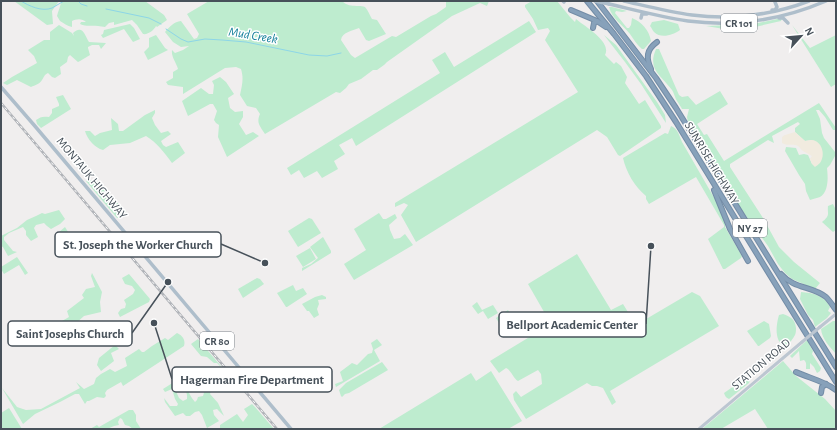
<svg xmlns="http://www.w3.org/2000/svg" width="837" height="430" font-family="'Alegreya Sans',sans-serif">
	<rect width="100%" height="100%" fill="#f0eeee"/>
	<!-- green -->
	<g fill="#beeccf">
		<path d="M14,1H59L52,11L53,24L47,25Z"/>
		<path d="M61,1H145L164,15L167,20L157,27L156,26C154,30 148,35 143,34L137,25L132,20L114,25V22L109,23L105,27C103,27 100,26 98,26C91,25 87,27 80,24L81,22H86C82,18 76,19 72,21V27C67,26 64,23 60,21L57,16C58,11 61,6 61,1Z"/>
		<path d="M209,1H342C350,9 360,4 365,7C368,10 370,16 372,19L377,20L386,34L369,41L366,40L359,28C352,31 342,32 341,40L351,55L355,58L392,36L396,37L431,16L436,14L446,7V2L448,1H489L487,6L480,3L452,16L387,62L384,65L377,70H373L361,79L349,84L346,88L340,93L336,92L265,134C260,126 256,123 260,114L256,108L247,106L240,95C242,85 244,79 241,69L236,67L225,68L183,94V87L168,85L166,82L173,78V72L178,69C176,62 171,57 172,50L175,53L183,50L189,46L181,47L173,42L165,32C170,26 174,22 181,21L194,39L197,38L199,34L187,14Z"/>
		<path d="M532,1H557L570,17L575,22L576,19L581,23L584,25C592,31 611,44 605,55L614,64L616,62L621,66L627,77L625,83L639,104L645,100L661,126V128L620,156L618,155L607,137L597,130L416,242L401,215L408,205L404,203L395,207V203L578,92L545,40L550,31L548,28L538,30L533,19L525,7V5Z"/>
		<path d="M609,7H612L627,11L622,12L616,11L615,13L627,28H629L631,25L632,18C642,22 649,30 651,41L644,49H642C637,45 634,40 630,34C623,25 612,19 609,7Z"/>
		<path d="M782,18L781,21L746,29L730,30L706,26L753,24Z"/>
		<path d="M664,20L678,24L680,30C673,35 661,39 654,32C652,30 652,28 650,26L652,22Z"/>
		<path d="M529,21L536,32L356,146L352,138L339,145L345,154L334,161L338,169L322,178L317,171L304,178L299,170L291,175L287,168L440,73L432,60L445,52L454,67Z"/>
		<path d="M130,24L134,28L140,39L133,42L124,29L103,38L101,35L103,34L104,30Z"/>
		<path d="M59,25L72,33L74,36L73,33C83,24 85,36 89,42L106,43L101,49L99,45H92L88,47V48L90,55L80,61L78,62L70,55L68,57L67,62L60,67L61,74L55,78L52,77L48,73C44,75 44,77 42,80C40,84 35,85 31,87L17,80L7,85L3,83L12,77L37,63L34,56L28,50L44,40H50V32Z"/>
		<path d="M792,25L810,48L836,35V84L831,87Z"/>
		<path d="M156,35L165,48L168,50L148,60L144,52L149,47V38Z"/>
		<path d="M604,35L616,45L657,102L665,115L666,123L641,84L625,62Z"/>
		<path d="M656,49H659L679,95L682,97L688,96L696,105L720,91L728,104L697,124L704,135L707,134L724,161L819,103L836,128V130H833L825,117L819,110H816L820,119L822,133L824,138L835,152V156L830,165L827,168C828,177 829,191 820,197C817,198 813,199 810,200L806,191L805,184L799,175L785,151L786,147L796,148L799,155L804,154L808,155L812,164V140L805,141L795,132V128L800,124L798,122L772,136L774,143L768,140L730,164V167L763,218L779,247L794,262L820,283L815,289L792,279L785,273L778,264L768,246L746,216L728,190L723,175L712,160L688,122L687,117L689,109H682C681,107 679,104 677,101C675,98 674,93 672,90C661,75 647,70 656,49Z"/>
		<path d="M220,77L226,82L234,94L228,98L230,108L235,112L243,111V117L239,124L246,135L253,132L259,136L227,157L218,137L219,125L216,123L214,120L217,111L213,104H210L188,116L182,101L201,88L209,94H213L214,85L212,81Z"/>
		<path d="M63,95L71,109L41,128L37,124L36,120C40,117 43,116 49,117L52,113V109L59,106V104L56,97Z"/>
		<path d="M155,110V113L152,118L155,125L161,133L168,131L171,134L161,141L163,145L166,147L178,142L185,153L172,163C165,153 156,142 146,136L130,143L110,145L103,150C95,148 87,139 85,131H90L95,136L100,133L112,130L111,118L118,124L119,131H123L145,115Z"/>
		<path d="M671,126C678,129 679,135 682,142L716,201L725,223V227L742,256L741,258L725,269H723L708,239L724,227V225L696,177L649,204L646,199V196C635,187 626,172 623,158L665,133L668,134Z"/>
		<path d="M89,180L93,181H97L110,196L126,211C124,215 121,217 117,218L86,181Z"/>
		<path d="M833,204L836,210V230L833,232L822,222C831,215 827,214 828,206Z"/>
		<path d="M59,210L65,219L60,224L51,229L47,226L44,223L36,225L34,228L38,237L31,241L26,235V231L23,227L9,233L4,237V240L13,251L17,252L8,256L3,247L1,246V236L17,228L27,220L36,216L42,213L45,214Z"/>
		<path d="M379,213L383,219H386L395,214L397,218L389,225L390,230L394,239L400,238L405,234L413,245L354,280L344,264L366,250L354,229Z"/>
		<path d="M309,218L312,219L321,233L298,247L288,231Z"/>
		<path d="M65,227L75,243L82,239V241L72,248L73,251L67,255L65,250L71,246L65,238L63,239L59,232Z"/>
		<path d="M99,237L112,252L107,257L100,246L96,249L90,241Z"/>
		<path d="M323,237L331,251V253L302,271V268L311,264L318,258L310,247Z"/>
		<path d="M310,248L316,259L303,267L296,256Z"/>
		<path d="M577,254L611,310L623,304L636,325L692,292L700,296L719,326L610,391L616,402L612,405L603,388L597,386H592L587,383L526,419L514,400L513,394L516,391L521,397L542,384L541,374L538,370L518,381C513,378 511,370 506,368L499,373L490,361L551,324L528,284Z"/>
		<path d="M17,257L28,273L25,275L19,265L4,274L1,269V267Z"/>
		<path d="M92,273L102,292L100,302L101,312L84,316L75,324L72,331L59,339L53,344L42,328L43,325L47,324L50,325L54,323L62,321L69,317L67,311L84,298L82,295L86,289L95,287L91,276Z"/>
		<path d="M129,274L150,299L149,302L120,317L118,313L121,309L125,308L126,304L124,300L133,294L135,290L132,286L125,284L122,278Z"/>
		<path d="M257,278L260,279L264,284L243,298L238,289Z"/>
		<path d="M293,285L296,291L303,288L307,294L287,307H286L277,293Z"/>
		<path d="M801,292C813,293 824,295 830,307L828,311L831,313L827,318L815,327L813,320L808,315L800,299Z"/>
		<path d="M322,295L326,297V299L318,300L319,304L317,309L319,315L314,318L309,311H307L302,304L315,297Z"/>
		<path d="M477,302L482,310L493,305L498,313L488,319L483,311L478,314L472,306Z"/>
		<path d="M508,310L513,319L508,322L507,324L512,332L506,335L496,318Z"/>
		<path d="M783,314C791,317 795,319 796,328C796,330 796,333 795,335C793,339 789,343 787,346L785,347C774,341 776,325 779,315Z"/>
		<path d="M764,321L769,324L771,336L770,338L759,346H758L747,331Z"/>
		<path d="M833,321H836V354C830,347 822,339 821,329Z"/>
		<path d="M177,333C182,335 186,340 184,346L123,386L121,382L107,390L105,393L106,396L104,398L97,397L89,401H87L85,404L79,394H75L60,402L35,414L23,424L2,388L17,407L26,410L41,409L80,388L76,382L84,389L94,384L96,378L101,374L110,369L115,372L127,366L125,358L139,349L142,352H144L152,346L165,338L168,340Z"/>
		<path d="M198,339L225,371L217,363H214L207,357L201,356L191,344Z"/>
		<path d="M377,339L382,345L374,350L380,361L336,387L335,384L343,381L340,372L352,363L357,365L368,354L372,353L373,349L371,343Z"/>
		<path d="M807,340L809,342L810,346L813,351L812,354L821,368L820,371L817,373L814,367L810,363V369H806C806,365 807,363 804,360L800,361L799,351L792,358L790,356Z"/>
		<path d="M115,345L119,349L111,353L114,361L101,371L97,365L99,358Z"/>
		<path d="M783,361L796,376L825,399L836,411V429H789L788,428L787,429H768L755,409L721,429H702Z"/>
		<path d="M382,362L388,370L349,393L345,394L342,397L341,396L339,390L346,383Z"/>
		<path d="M491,371L522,421L508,429H379L471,373L476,381Z"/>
		<path d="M183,376L188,377C185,386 189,395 195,402L197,400L198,397L203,396L205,389L210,385L212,389L210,394L218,403L224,416L217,409L213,410L214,415L219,421L207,428L202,415L199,411L195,412L190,416H186L183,413L175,416L165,402L164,398L170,406H177L178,404L175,399L172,389L165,392L163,389L174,382L177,384L175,389L179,398L183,401L187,399C188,393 184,385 178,381Z"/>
		<path d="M747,377L750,379L749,383L729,399C726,398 725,396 724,393Z"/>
		<path d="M252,404L255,407L274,429H220V425L237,414L243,422L248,415L244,409Z"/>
		<path d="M9,408L22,429H1V413Z"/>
		<path d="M129,410H133L136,415V421L141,429H133L129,426L125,425L122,419L120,418L118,422L119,425L114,426L107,429H90L97,425L99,427Z"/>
	</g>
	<!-- sand -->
	<path fill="#f1ebdf" d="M795,132L805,141C807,141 809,140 812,140C822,141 826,155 820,163C818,165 816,166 815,167L812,164L810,159L812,156C809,154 806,153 803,151C800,149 799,145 795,145C790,144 788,146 782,143V137L785,135Z"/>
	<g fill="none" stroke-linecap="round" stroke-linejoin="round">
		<!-- stream -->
		<g stroke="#8dd6e7" stroke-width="1">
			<path d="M21,1C29,6 42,12 52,8C56,6 60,3 64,1"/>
			<path d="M78,1L81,4L87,6"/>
			<path d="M106,9L149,18L161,24"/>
			<path d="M166,29L181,39L188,42L205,39L222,40L246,42L309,55L327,56L341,53"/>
		</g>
		<!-- highway casing -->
		<g stroke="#738ca6" stroke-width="6">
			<g id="highway">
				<path d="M587,1L614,34L646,76L676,122L784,298L836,382"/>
				<path d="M597,1L656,78L676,108L836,367"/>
				<path d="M571,10L597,21L606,27"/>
				<path d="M593,28L594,23L597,21"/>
				<path d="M651,69C646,58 646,50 657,42"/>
				<path d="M714,190L730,229L748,261"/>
				<path d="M781,274C794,289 812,286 826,297C830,301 833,306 836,310"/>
				<path d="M796,372C809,378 824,381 836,390"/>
				<path d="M821,393L822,387L826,384"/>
			</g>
		</g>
		<!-- secondary -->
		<g stroke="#bcc6d1" stroke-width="3">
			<path d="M820,327L836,314"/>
			<path d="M699,429L802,342"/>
		</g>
		<!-- primary -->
		<g stroke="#aebecb" stroke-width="3.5">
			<path d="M563,1L564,2"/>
			<path d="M624,1C646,6 669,12 692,15C732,20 772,15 809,1"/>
			<path d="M609,4C635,10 661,17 688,21C735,27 782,20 826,1"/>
			<path d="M772,10H775L777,7L775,2"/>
			<path d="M641,18L642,14H647"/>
			<path d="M779,18H783L788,23"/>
			<path d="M1,87L34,125L291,429"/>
		</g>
		<!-- highway -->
		<use href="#highway" stroke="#87a1ba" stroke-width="4"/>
		<!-- rail casing -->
		<g stroke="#b0b3b8" stroke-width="2.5">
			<path id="rail" d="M1,103L277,429"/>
		</g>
		<!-- rail -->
		<use href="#rail" stroke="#fff" stroke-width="1" stroke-dasharray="3" stroke-linecap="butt"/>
		<!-- secondary-bridge -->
		<path stroke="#bcc6d1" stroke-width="3" d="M802,342L820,327"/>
		<!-- primary-bridge -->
		<path stroke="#aebecb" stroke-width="3.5" d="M595,1L609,4"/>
	</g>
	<g text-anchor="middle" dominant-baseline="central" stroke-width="3" stroke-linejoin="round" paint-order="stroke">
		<!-- shield labels -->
		<g fill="#fff" stroke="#7e858c" stroke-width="1">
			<rect x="721" y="14" width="36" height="18" rx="3"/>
			<rect x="733" y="219" width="34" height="18" rx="3"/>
			<rect x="200" y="332" width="34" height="18" rx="3"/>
		</g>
		<g font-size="11" font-weight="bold" fill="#47515a">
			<text x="739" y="23">CR 101</text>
			<text x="750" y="228">NY 27</text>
			<text x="217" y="341">CR 80</text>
		</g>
		<!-- street labels -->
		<g font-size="12" fill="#47515a" stroke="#fff">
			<text transform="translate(712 163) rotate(59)">SUNRISE HIGHWAY</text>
			<text transform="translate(92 178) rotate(50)">MONTAUK HIGHWAY</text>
			<text transform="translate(761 364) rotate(-40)">STATION ROAD</text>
		</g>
		<!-- water labels -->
		<g font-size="13" font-style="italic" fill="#137f9a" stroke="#fff">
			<text transform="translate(253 36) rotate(9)">Mud Creek</text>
		</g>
	</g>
	<!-- callouts -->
	<path fill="none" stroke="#47515a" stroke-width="1.5" d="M265 263L221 244M651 246L646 324M168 282L132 333M154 323L172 379"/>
	<g fill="#47515a" stroke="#fff" stroke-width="1.5">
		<circle cx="265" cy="263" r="4"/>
		<circle cx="651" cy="246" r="4"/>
		<circle cx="168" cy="282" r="4"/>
		<circle cx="154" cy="323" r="4"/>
	</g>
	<g fill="#fff" stroke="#47515a" stroke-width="1.5">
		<rect x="55" y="232" width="166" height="25" rx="4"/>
		<rect x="499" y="312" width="147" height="25" rx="4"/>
		<rect x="8" y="321" width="124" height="25" rx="4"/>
		<rect x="172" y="367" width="160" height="25" rx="4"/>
	</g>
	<g font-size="13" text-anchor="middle" font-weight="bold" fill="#47515a">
		<text x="138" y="249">St. Joseph the Worker Church</text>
		<text x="572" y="329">Bellport Academic Center</text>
		<text x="70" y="338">Saint Josephs Church</text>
		<text x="252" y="384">Hagerman Fire Department</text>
	</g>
	<!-- border -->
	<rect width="837" height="430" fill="none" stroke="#47515a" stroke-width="4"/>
	<!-- north arrow -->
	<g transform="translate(801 36) rotate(63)" stroke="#ffffff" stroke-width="3" paint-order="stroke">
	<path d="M0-3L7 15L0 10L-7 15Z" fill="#47515a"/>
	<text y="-6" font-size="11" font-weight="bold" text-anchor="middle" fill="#47515a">N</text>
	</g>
</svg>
